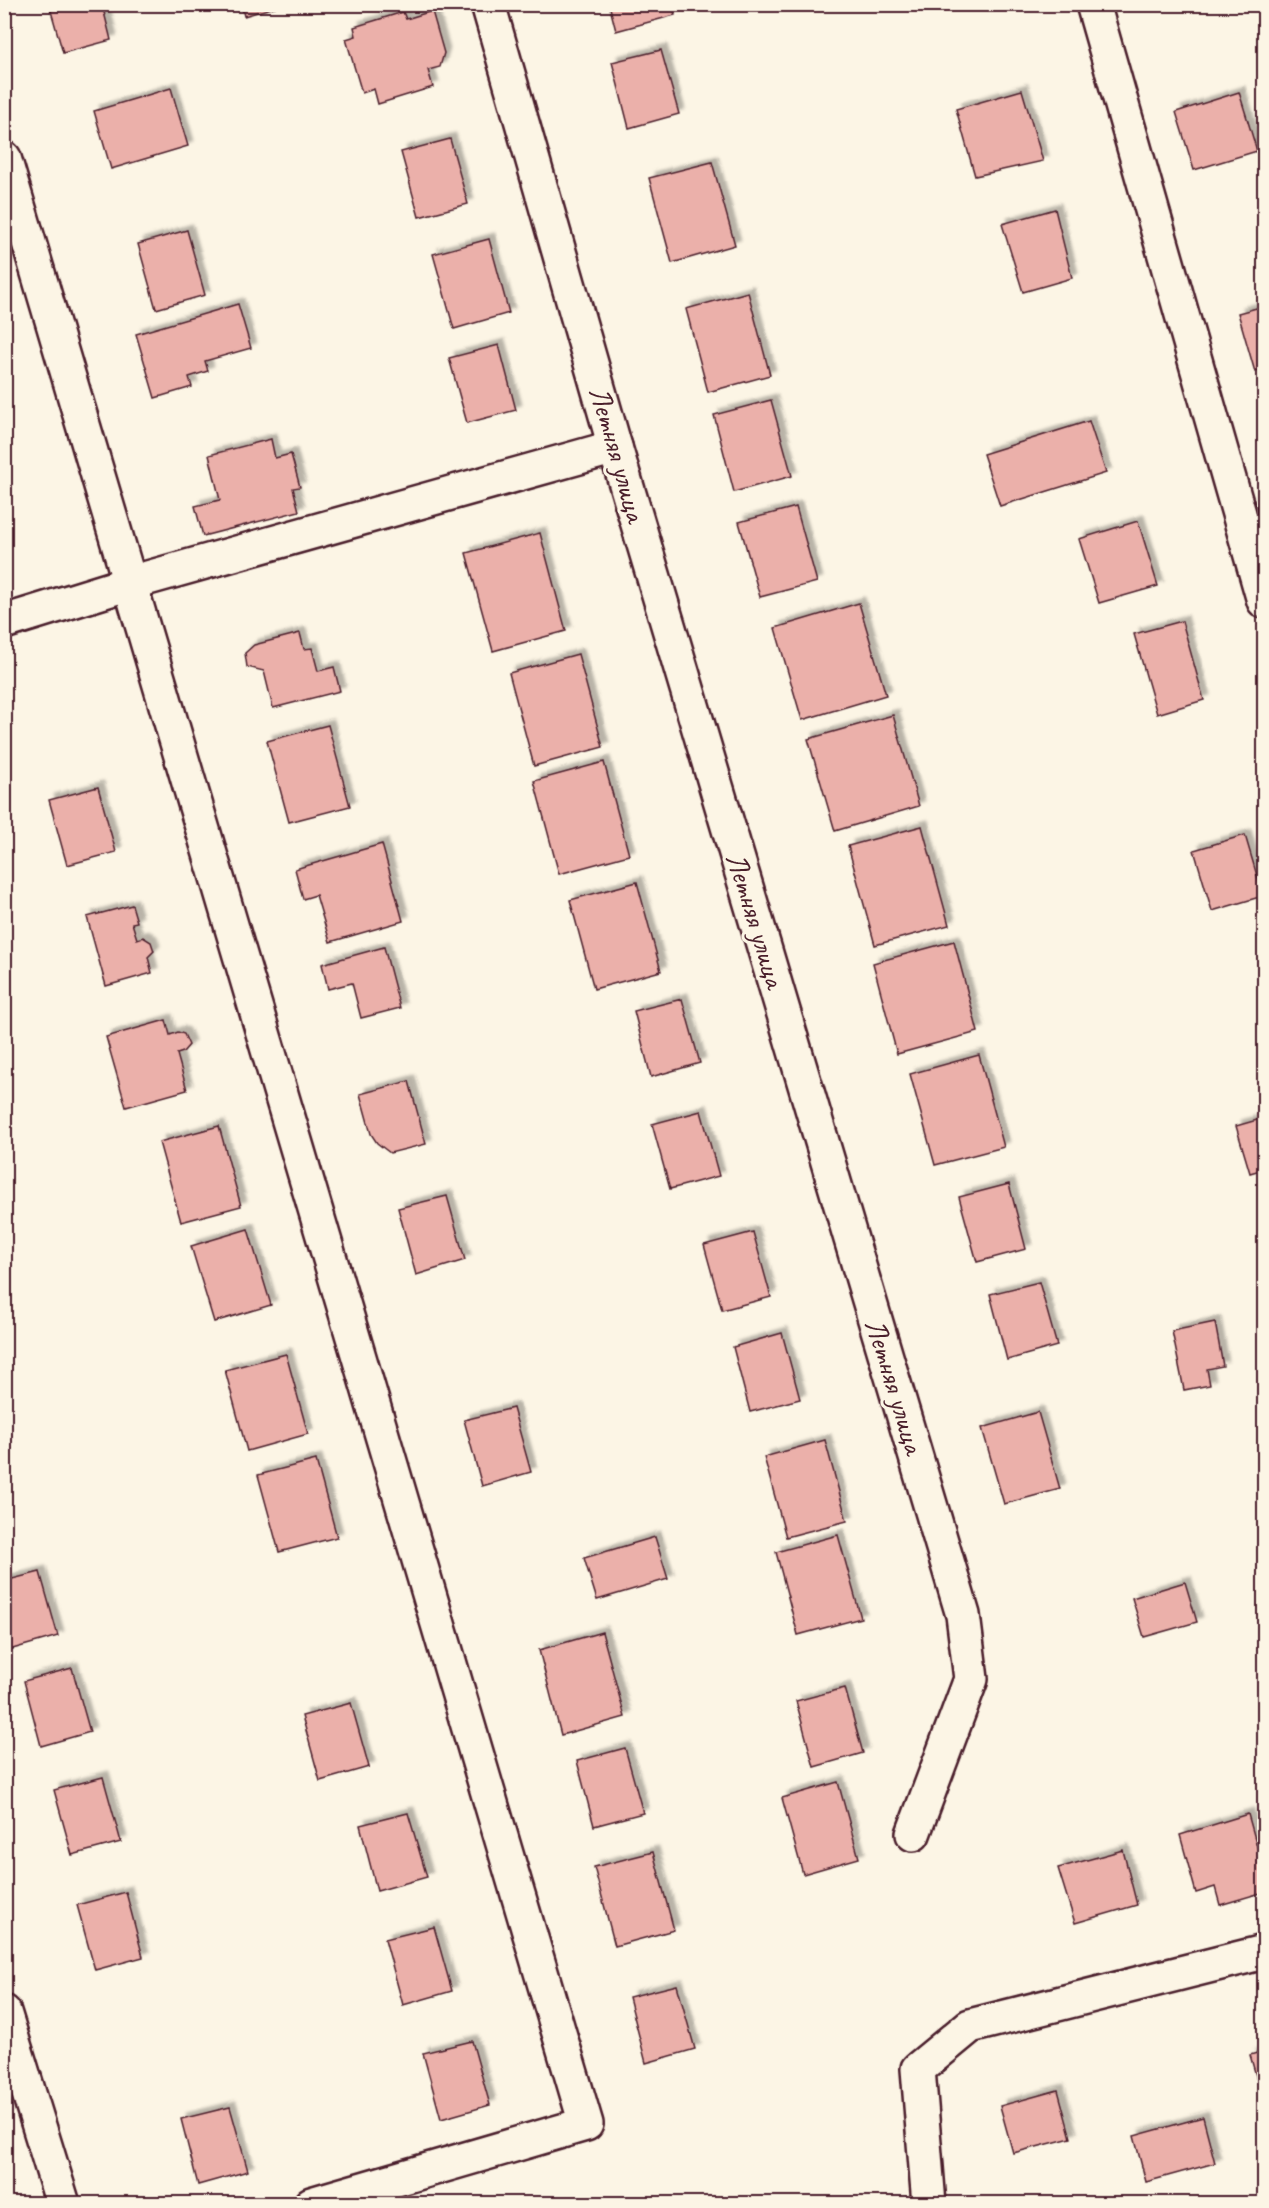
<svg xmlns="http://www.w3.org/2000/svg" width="1269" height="2208" font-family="Caveat,sans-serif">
	<defs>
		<filter id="shadow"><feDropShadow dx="5.5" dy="-5.5" stdDeviation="1.5" flood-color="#0004"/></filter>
	</defs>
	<rect width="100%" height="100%" fill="#fcf5e5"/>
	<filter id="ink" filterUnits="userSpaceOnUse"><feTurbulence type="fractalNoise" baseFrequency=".0167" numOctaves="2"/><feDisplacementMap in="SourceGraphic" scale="12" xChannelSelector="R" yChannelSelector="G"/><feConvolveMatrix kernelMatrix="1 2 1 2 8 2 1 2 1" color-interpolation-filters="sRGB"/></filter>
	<g filter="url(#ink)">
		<!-- building -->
		<g fill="#ebb0aa" stroke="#4a1f2b" stroke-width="1.5" filter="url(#shadow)">
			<path d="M49,4H102L111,40L63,53Z"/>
			<path d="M241,4H275V7L244,16Z"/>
			<path d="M609,4H672L675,15L616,31Z"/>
			<path d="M432,11L444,53L440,67L428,70L433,87L378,104L374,89L362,93L346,39L356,36L354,27L403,12L406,19Z"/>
			<path d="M661,50L679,114L629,128L612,62Z"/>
			<path d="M171,88L188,146L111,169L94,111Z"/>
			<path d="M1022,90L1043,161L975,176L956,109Z"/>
			<path d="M1239,92L1257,151L1194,170L1176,112Z"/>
			<path d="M450,139L468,204L419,217L401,152Z"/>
			<path d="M712,162L735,245L672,263L649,178Z"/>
			<path d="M1055,209L1072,278L1023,292L1002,224Z"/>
			<path d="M187,230L205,295L156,309L138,244Z"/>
			<path d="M489,239L509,313L454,329L433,254Z"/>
			<path d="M748,292L770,375L708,392L686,309Z"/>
			<path d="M238,304L251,348L205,361L208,371L189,377L192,387L155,398L136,334Z"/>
			<path d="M1264,306V369L1255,372L1238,313Z"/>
			<path d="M499,345L516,410L467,423L449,358Z"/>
			<path d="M771,400L792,476L734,492L714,415Z"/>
			<path d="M1089,421L1106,473L1000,506L983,454Z"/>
			<path d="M271,439L275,458L291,454L300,487L293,488L299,511L203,536L195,506L220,500L209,455Z"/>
			<path d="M796,507L817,582L760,597L739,522Z"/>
			<path d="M1138,521L1158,586L1099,603L1079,539Z"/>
			<path d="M540,533L566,631L493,651L466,553Z"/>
			<path d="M859,603L886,695L802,720L775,628Z"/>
			<path d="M1182,621L1204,700L1157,714L1134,634Z"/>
			<path d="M300,633L304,649L312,648L318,671L334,667L340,691L273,708L264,671L247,667L245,653L254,645Z"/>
			<path d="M578,654L603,747L534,766L509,673Z"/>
			<path d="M893,715L919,806L835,831L808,739Z"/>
			<path d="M328,725L350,806L289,822L267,741Z"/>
			<path d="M604,762L629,855L559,874L534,781Z"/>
			<path d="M98,787L116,852L67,865L49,800Z"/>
			<path d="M922,826L949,925L875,945L848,846Z"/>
			<path d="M1245,835L1263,896L1212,911L1194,850Z"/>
			<path d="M382,844L403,921L330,942L316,895L303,899L295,869Z"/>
			<path d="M637,882L661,971L594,989L570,900Z"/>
			<path d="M132,905L137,922L132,923L137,939L143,937L151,942L154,951L148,957L152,973L106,986L87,917Z"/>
			<path d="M954,941L978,1032L897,1054L873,963Z"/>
			<path d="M384,947L400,1008L361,1018L352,983L328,989L322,964Z"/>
			<path d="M682,999L700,1063L651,1077L634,1011Z"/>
			<path d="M166,1020L170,1035L178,1032L184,1034L189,1045L183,1052L177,1054L187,1090L126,1107L106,1037Z"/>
			<path d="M979,1055L1004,1147L935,1165L910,1074Z"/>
			<path d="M409,1081L426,1144L390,1153L377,1143L371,1134L360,1094Z"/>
			<path d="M701,1111L719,1176L670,1189L652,1124Z"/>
			<path d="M1264,1118V1169L1250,1173L1236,1126Z"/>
			<path d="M219,1126L241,1206L181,1222L159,1142Z"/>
			<path d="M1009,1184L1026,1249L977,1262L959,1197Z"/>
			<path d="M447,1196L465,1260L416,1275L398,1208Z"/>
			<path d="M248,1229L271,1305L214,1322L191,1246Z"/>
			<path d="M753,1232L771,1297L722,1310L704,1245Z"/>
			<path d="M1039,1282L1057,1346L1007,1360L990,1294Z"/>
			<path d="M1215,1322L1223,1366L1207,1369L1210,1385L1184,1390L1172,1331Z"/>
			<path d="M782,1333L800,1399L750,1412L733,1347Z"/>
			<path d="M286,1354L308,1434L247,1451L225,1370Z"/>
			<path d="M513,1408L531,1472L482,1486L464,1420Z"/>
			<path d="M1038,1412L1060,1489L1004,1504L982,1428Z"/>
			<path d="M825,1440L847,1521L786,1537L764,1457Z"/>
			<path d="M316,1460L337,1537L279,1552L258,1475Z"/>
			<path d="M838,1535L861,1618L798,1635L776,1552Z"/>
			<path d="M655,1537L668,1579L597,1600L584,1558Z"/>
			<path d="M40,1572L58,1636L9,1650L4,1633V1581Z"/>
			<path d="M1185,1582L1197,1622L1144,1637L1132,1598Z"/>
			<path d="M602,1632L625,1717L561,1735L539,1650Z"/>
			<path d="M72,1668L90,1732L41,1746L24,1681Z"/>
			<path d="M845,1688L863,1753L814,1767L796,1701Z"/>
			<path d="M351,1703L369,1767L320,1781L302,1716Z"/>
			<path d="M625,1748L643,1813L594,1826L577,1761Z"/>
			<path d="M103,1777L121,1842L72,1855L54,1790Z"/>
			<path d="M838,1782L859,1858L803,1874L782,1798Z"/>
			<path d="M408,1813L427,1877L377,1891L360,1825Z"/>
			<path d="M1248,1814L1264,1871V1892L1220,1905L1215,1887L1196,1893L1180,1835Z"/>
			<path d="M1123,1850L1137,1905L1075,1923L1058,1868Z"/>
			<path d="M653,1852L674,1930L615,1946L594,1867Z"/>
			<path d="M126,1892L143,1957L95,1970L77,1905Z"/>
			<path d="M434,1927L452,1991L403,2005L385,1939Z"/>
			<path d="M677,1985L695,2049L646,2063L629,1997Z"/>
			<path d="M472,2041L490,2105L441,2119L423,2053Z"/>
			<path d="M1264,2051V2099L1263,2100L1250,2055Z"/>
			<path d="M1058,2090L1071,2138L1013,2153L1000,2106Z"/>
			<path d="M230,2107L248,2171L198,2185L181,2119Z"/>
			<path d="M1203,2117L1215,2163L1146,2182L1134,2136Z"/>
		</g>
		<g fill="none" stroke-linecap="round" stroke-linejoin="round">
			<!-- minor casing -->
			<g stroke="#4a1f2b" stroke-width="38">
				<g id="minor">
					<path d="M488,4L615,447L963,1615L971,1679L913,1834"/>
					<path d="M1093,4L1264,601"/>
					<path d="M4,158L586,2124L311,2204"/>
					<path d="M4,622L130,583L615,447"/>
					<path d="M4,2012L63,2204"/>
					<path d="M929,2204L918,2069L970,2026L1264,1952"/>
				</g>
			</g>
			<!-- minor -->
			<use href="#minor" stroke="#fcf5e5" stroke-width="33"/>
		</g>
	</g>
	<g text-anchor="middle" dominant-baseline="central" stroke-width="6" stroke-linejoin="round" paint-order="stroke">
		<!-- street labels -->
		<g font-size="30" fill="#4a1f2b" stroke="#fcf5e5">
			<text transform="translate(618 454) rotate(74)">Летняя улица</text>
			<text transform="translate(756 920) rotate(73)">Летняя улица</text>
			<text transform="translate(895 1386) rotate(73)">Летняя улица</text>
		</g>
	</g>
	<!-- margin -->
	<rect width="1269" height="2208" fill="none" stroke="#fcf5e5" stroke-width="24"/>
	<rect x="12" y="12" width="1245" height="2184" fill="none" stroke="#4a1f2b" stroke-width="2" filter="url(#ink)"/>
</svg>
